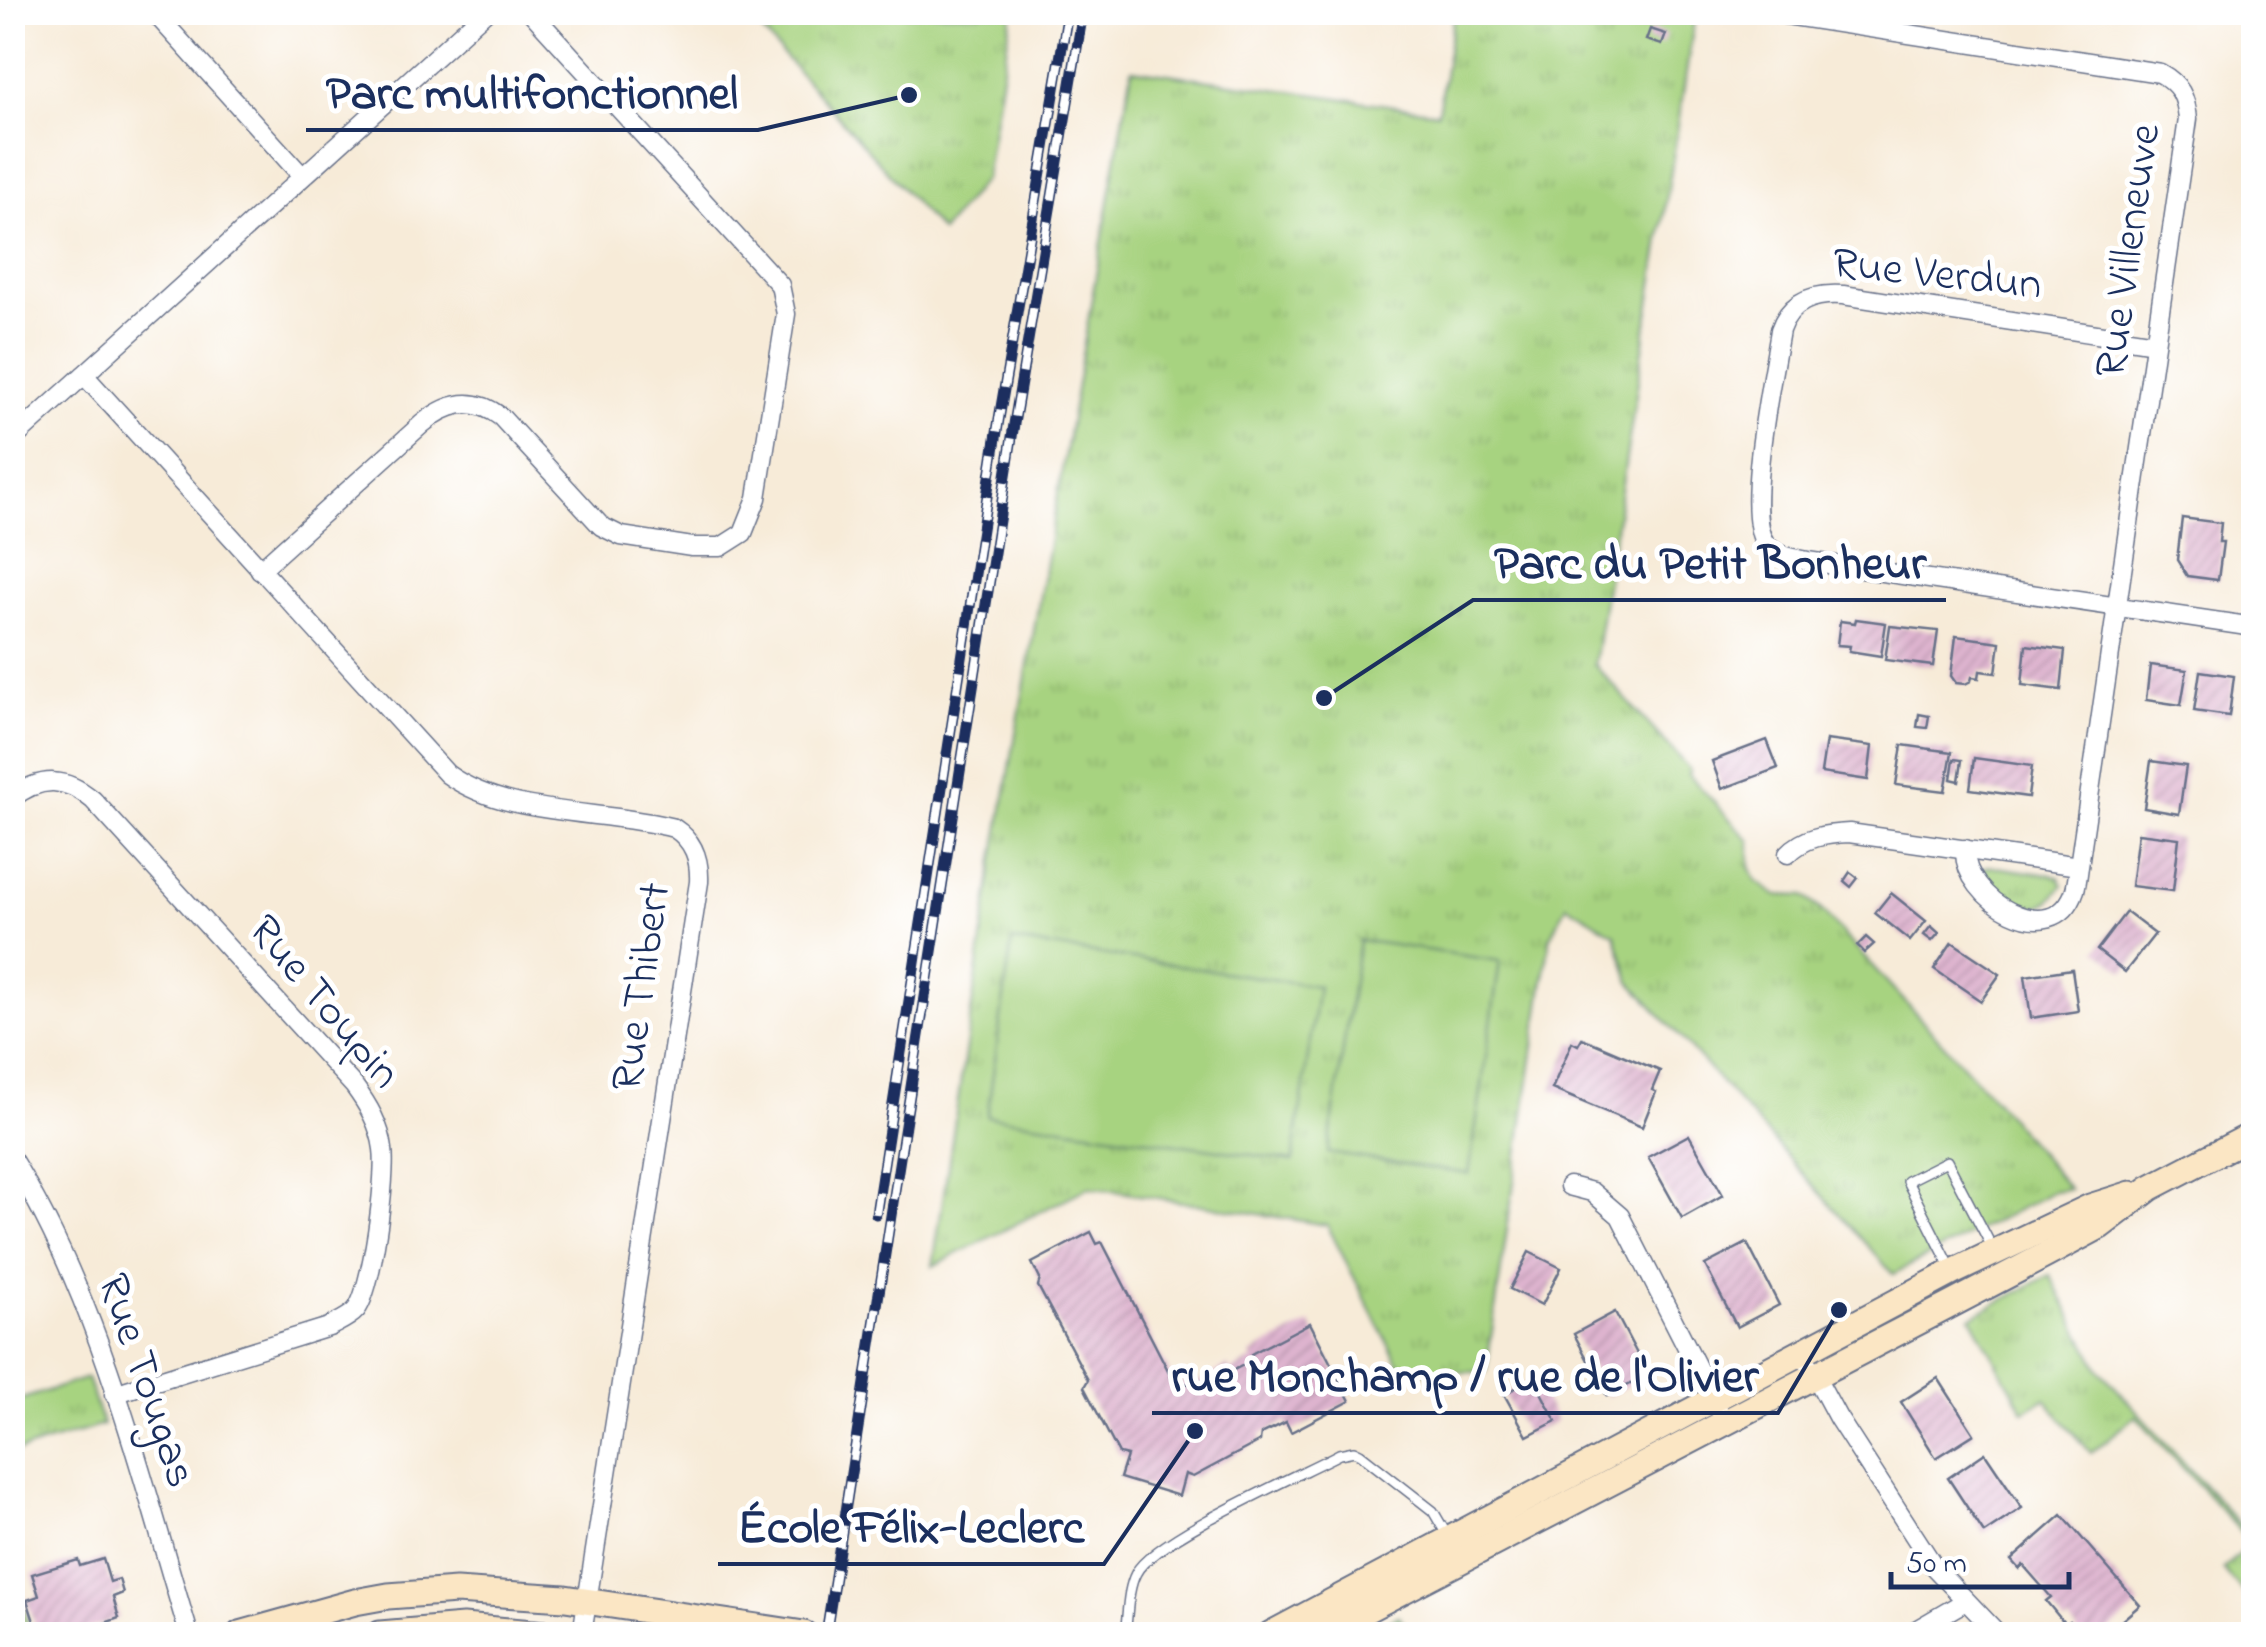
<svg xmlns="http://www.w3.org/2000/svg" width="2266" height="1647" font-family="'Indie Flower',sans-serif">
	<defs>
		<pattern id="grass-tufts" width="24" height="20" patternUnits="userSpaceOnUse" patternTransform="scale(2.5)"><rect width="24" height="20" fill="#a7d380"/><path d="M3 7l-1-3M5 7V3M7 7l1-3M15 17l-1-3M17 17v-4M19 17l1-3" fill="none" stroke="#8fb571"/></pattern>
		<pattern id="building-hatch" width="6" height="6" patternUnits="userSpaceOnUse" patternTransform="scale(2.5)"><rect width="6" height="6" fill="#deb4cf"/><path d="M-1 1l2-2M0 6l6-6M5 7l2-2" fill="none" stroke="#be9bb4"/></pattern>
	</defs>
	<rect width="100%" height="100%" fill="#fff"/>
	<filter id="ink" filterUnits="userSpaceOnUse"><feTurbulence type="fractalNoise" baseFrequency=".01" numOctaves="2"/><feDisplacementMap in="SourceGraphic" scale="20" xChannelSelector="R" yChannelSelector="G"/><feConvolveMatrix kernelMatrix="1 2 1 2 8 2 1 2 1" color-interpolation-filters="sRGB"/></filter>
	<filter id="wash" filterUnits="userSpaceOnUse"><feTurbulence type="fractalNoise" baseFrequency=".0048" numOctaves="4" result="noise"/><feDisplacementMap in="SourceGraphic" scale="40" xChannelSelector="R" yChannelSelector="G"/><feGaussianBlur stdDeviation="2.25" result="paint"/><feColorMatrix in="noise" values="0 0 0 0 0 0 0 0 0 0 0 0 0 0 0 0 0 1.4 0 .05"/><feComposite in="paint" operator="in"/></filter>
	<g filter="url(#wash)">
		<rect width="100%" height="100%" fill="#f7ebd8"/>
		<!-- grass -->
		<g fill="url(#grass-tufts)" stroke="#61816f" stroke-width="2.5">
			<path d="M1673,12L1695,16L1594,664L1690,770L1688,774L1750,841V866L1756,881L1776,895L1804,896L1820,909L1995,1100L2069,1189L2054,1191L1893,1274L1630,981L1615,934L1567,905L1550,938L1486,1372H1403L1327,1225L1089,1187L933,1266L994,859L1132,69L1438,112L1454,13Z"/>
			<path d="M746,13H1012L985,178L941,232Z"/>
			<path d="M1989,866L2058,876L2063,884C2037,928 2007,900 1983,873L1982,869Z"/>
			<path d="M2050,1275L2099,1369L2253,1539V1604L2223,1569L2251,1543L2136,1416L2091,1453L2045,1399L2024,1411L1971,1317Z"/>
			<path d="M87,1378L103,1425L13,1453V1402Z"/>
			<path d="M13,1572L31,1634H13Z"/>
			<path d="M1399,1616L1409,1634H1365Z"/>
		</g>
		<!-- garden -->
		<g fill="#a7d380" stroke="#61816f" stroke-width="2.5">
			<path d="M1359,940L1500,961L1469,1174L1328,1153Z"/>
			<path d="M1012,941L1318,986L1293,1161L987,1116Z"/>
		</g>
		<g id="blocks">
			<!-- building -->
			<g fill="url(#building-hatch)">
				<path d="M1650,29L1666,34L1662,45L1646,40Z"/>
				<path d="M2182,518L2221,523L2219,542H2223L2218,580L2187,576L2177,560Z"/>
				<path d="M1856,619L1886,623L1881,656L1849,651L1850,646L1837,645L1840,621L1855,623Z"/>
				<path d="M1890,626L1938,631L1933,666L1885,660Z"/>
				<path d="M1956,636L2000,642L1996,673L1980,671L1979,678L1972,677L1971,681L1965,684L1956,683L1951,676Z"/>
				<path d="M2026,645L2065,650L2061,690L2022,685Z"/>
				<path d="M2150,665L2187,670L2181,705L2146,700Z"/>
				<path d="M2200,671L2234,676L2229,716L2194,711Z"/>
				<path d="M1919,714L1929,716L1927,728L1917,727Z"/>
				<path d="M1767,740L1778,768L1722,789L1712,761Z"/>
				<path d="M1826,740L1872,746L1868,780L1821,773Z"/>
				<path d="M1902,745L1952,752L1945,791L1896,785Z"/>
				<path d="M1974,758L2032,766L2028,797L1970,789Z"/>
				<path d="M1954,759L1962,760L1959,781L1951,779Z"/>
				<path d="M2151,761L2186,766L2179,814L2144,808Z"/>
				<path d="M2138,833L2179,838L2173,891L2131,886Z"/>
				<path d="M1850,872L1858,878L1851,887L1844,881Z"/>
				<path d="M1891,893L1926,921L1910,941L1875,913Z"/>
				<path d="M2126,912L2155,934L2125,972L2097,950Z"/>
				<path d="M1931,926L1939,933L1932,941L1924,935Z"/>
				<path d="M1866,937L1874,944L1864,953L1857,946Z"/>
				<path d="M1952,942L2000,974L1981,1001L1934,969Z"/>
				<path d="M2072,969L2078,1011L2031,1018L2025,976Z"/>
				<path d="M1582,1038L1660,1071L1652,1090L1656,1092L1642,1127L1552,1089L1572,1042L1578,1045Z"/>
				<path d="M1689,1135L1723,1195L1682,1218L1648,1157Z"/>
				<path d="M1091,1232L1097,1244L1102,1242L1173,1380L1192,1385L1228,1366L1230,1372L1253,1360L1251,1354L1310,1323L1350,1401L1291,1432L1286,1422L1261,1434L1260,1441L1193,1477L1185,1474L1179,1496L1120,1478L1127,1456L1119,1454L1084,1387L1088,1380L1038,1286L1040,1279L1032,1263Z"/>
				<path d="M1747,1243L1779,1305L1737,1327L1705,1265Z"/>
				<path d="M1529,1252L1561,1268L1542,1305L1510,1289Z"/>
				<path d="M1615,1312L1648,1375L1607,1396L1574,1334Z"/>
				<path d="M1938,1378L1974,1434L1936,1458L1901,1402Z"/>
				<path d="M1534,1379L1556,1421L1527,1436L1504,1394Z"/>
				<path d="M1985,1453L2022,1508L1984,1533L1948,1478Z"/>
				<path d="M2062,1515L2140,1605L2106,1634H2075L2078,1631L2069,1621L2065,1624L2046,1601L2051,1597L2023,1565L2019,1569L2011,1560Z"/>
				<path d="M103,1559L110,1582L119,1579L123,1593L113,1597L119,1618L74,1634H38L27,1600L39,1596L32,1574L78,1560L80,1566Z"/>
				<path d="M23,1621L27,1634H12V1624Z"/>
			</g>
		</g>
	</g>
	<g filter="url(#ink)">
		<use href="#blocks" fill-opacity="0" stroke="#687189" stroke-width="2.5"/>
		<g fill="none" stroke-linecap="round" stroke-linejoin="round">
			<!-- lane casing -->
			<g stroke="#687189" stroke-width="12">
				<g id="lane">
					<path d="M1951,1268L1907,1181L1947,1161L1994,1251"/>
					<path d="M1125,1634C1128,1616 1127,1590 1136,1573C1153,1539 1299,1475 1339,1454L1354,1451L1360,1454L1433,1511L1447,1535"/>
				</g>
			</g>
			<!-- street casing -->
			<g stroke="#687189" stroke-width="21">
				<g id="street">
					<path d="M154,12L302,176"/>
					<path d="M1766,12L2160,73C2180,84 2186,97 2188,119L2079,866L1849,833C1826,834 1804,837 1788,854"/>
					<path d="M2155,343L1843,295C1814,293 1790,301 1780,330C1774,370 1742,517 1766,544C1776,556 1793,558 1808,561L2254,627"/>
					<path d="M84,375L447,774C508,818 603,809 674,828C694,841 700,859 699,882L582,1634"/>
					<path d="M12,440L485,12"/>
					<path d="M260,570L422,424C447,403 473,395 501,417L601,526L621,536L692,547H721L743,533L757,498L786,314L780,285L531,12"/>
					<path d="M12,798C41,776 66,777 93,800L354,1086C368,1105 380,1125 383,1149C387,1176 372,1291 356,1310C349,1318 338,1322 329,1327L114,1394"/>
					<path d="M1965,849C1962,899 2054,954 2075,890C2077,883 2078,874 2079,866"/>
					<path d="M12,1159C100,1300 141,1477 189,1634"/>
					<path d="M1569,1186L1592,1192L1620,1216L1718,1408"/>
					<path d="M1810,1366L1838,1418L1935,1568L1998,1634"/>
					<path d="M1909,1634L1964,1602"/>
				</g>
			</g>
			<!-- secondary casing -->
			<g stroke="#687189" stroke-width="29">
				<g id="secondary">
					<path d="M240,1634L355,1602L388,1596L456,1591L565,1598L804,1634"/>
					<path d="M380,1634L463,1627L545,1634"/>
					<path d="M1271,1634L1953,1272L2090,1207L2131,1194"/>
					<path d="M1320,1634L2046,1255L2100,1226L2150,1188L2254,1134"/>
				</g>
			</g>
			<!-- lane -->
			<use href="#lane" stroke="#fff" stroke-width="9"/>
			<!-- street -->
			<use href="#street" stroke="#fff" stroke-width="18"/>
			<!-- secondary -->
			<use href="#secondary" stroke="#fbe6c4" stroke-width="25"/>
			<!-- rail casing -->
			<g stroke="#1b2f5e" stroke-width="11">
				<g id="rail">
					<path d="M876,1214L999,419L1068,12"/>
					<path d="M826,1634L1014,424L1083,12"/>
				</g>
			</g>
			<!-- rail -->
			<use href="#rail" stroke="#fff" stroke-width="8" stroke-dasharray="22" stroke-linecap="butt"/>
		</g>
	</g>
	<g text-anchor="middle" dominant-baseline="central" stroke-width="10" stroke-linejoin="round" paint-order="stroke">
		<!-- street labels -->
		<g font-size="45" fill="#1b2f5e" stroke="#fff">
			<text transform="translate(2130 251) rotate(-82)">Rue Villeneuve</text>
			<text transform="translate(1937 276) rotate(6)">Rue Verdun</text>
			<text transform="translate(643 987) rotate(-82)">Rue Thibert</text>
			<text transform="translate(323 1003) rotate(50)">Rue Toupin</text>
			<text transform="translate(145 1381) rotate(71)">Rue Tougas</text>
		</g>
	</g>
	<!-- callouts -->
	<path fill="none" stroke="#1b2f5e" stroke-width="4" d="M909 95L758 130H306M1324 698L1473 600H1946M1839 1310L1778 1413H1152M1195 1431L1104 1564H718"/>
	<g fill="#1b2f5e" stroke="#fff" stroke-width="4">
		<circle cx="909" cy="95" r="10"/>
		<circle cx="1324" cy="698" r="10"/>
		<circle cx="1839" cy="1310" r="10"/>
		<circle cx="1195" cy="1431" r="10"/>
	</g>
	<g font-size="48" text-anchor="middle" font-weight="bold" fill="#1b2f5e" stroke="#fff" stroke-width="10" stroke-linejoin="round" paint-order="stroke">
		<text x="532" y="108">Parc multifonctionnel</text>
		<text x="1710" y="578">Parc du Petit Bonheur</text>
		<text x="1465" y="1391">rue Monchamp / rue de l'Olivier</text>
		<text x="911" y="1542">École Félix-Leclerc</text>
	</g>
	<!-- margin -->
	<rect width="2266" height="1647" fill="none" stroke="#fff" stroke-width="50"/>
	<!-- scale -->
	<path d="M1891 1572v15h178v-15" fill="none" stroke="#1b2f5e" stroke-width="5"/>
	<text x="1906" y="1572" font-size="30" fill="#1b2f5e" stroke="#ffffff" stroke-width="8" paint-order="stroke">50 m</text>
</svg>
